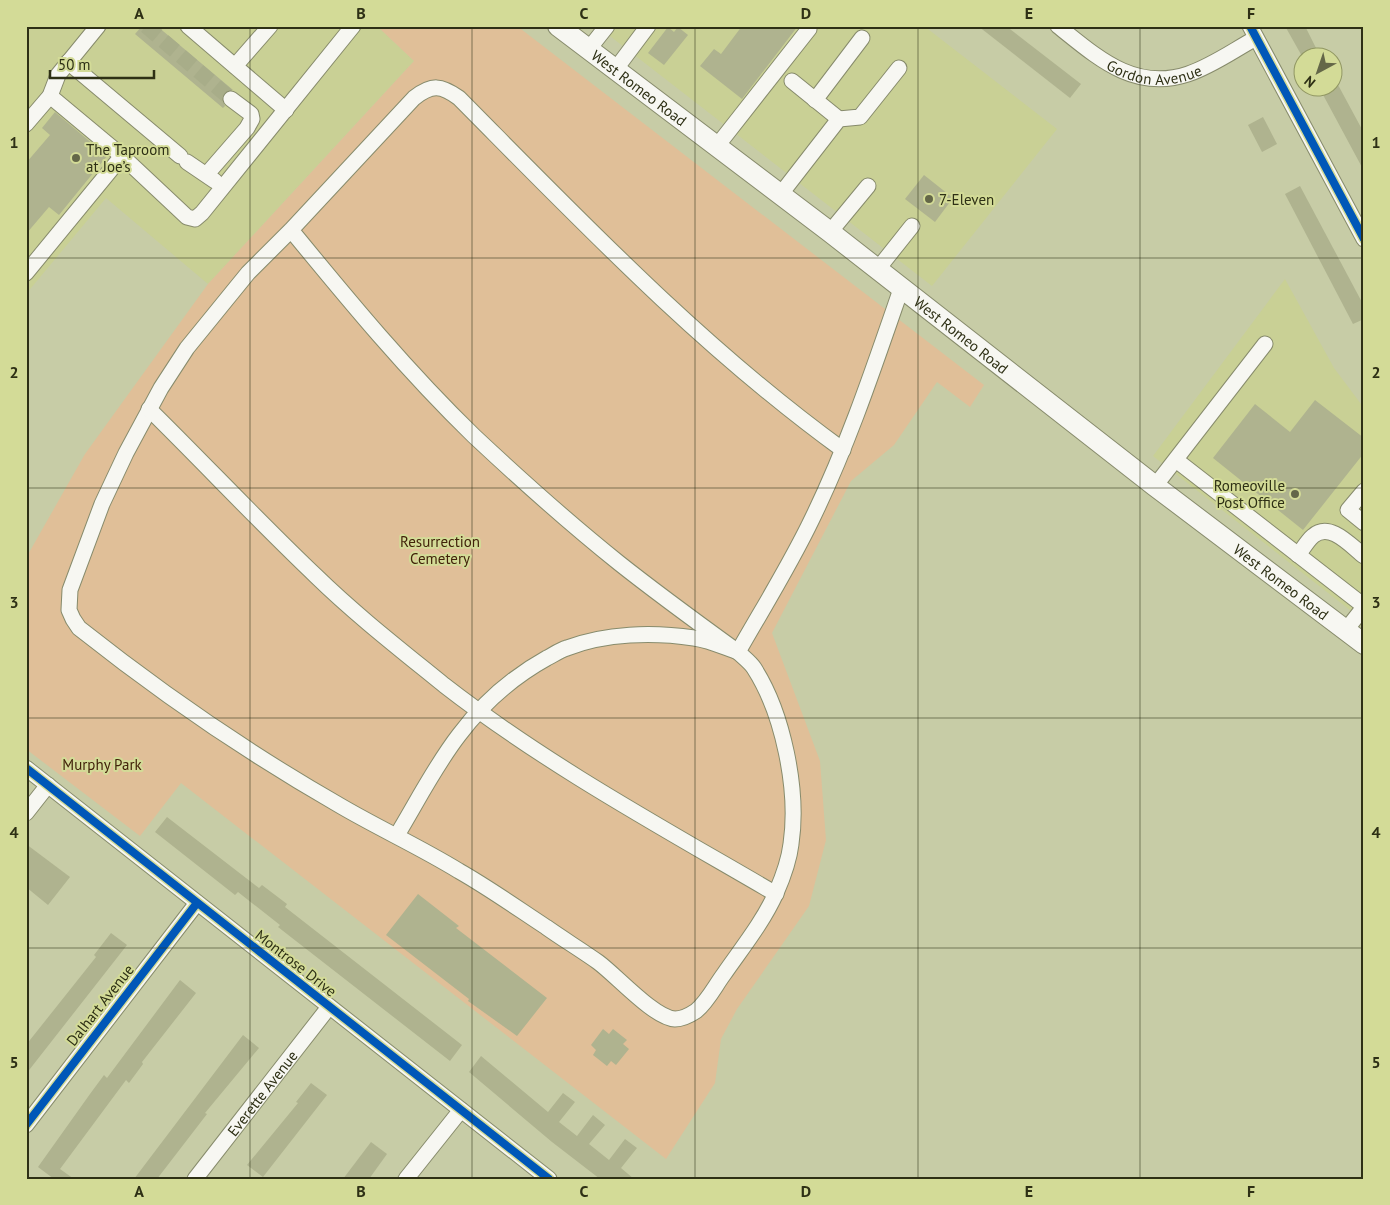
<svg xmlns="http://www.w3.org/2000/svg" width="1390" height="1205" font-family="'PT Sans',sans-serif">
	<rect width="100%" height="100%" fill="#c7cca6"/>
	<!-- built -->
	<g fill="#c9d095">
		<path d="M33,26H377L414,61L208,284L106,198L26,294V34Z"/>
		<path d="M597,26H924L1057,129L932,286Z"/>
		<path d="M1285,279L1334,368L1364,408V621L1153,456Z"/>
	</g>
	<!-- green -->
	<path fill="#e0bf98" d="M377,26H517L984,385L970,407L937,382L894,445L851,481L772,633L820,761L826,840L809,906L737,1009L721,1039L715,1083L666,1159L181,783L140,836L26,749V558L85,454L208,284L414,61Z"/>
	<!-- building -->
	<g fill="#afb38f">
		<path d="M142,26H157L233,90H228L223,94L222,98L225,106L223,108L135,34Z"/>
		<path d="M742,26H798L742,99L700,66L714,49L721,54Z"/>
		<path d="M978,26H1006L1081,84L1070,98Z"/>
		<path d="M1285,26H1305L1321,58H1303Z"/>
		<path d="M668,27L674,32L678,27L688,35L664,65L648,53Z"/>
		<path d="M1337,83L1364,133V171L1321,91L1327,88H1332V85Z"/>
		<path d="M55,112L107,156L59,215L49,207L26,234V163L50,135L42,128Z"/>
		<path d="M1263,117L1277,144L1262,152L1248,125Z"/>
		<path d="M924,175L953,198L935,222L905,199Z"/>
		<path d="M1300,186L1364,306V319L1353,324L1285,194Z"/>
		<path d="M1315,400L1364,438V453L1303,530L1213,458L1255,404L1290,432Z"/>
		<path d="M167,817L259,888L262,885L287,904L285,907L462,1045L450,1061L278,927L280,925L238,892L235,895L155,832Z"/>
		<path d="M26,844L70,877L48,905L26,887Z"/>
		<path d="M418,894L459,926L456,928L547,998L517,1036L468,1001L469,999L386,935Z"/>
		<path d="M111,933L127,945L26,1074V1045L96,957L94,955Z"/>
		<path d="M180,980L196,993L142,1062L143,1064L129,1083L126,1080L60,1169L74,1179H54L38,1167L90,1094L104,1075L107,1078Z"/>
		<path d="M603,1029L609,1034L613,1029L627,1040L623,1044L629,1049L616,1065L611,1061L607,1066L593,1055L596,1050L591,1045Z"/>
		<path d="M243,1035L259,1048L205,1113L207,1114L157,1179H134Z"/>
		<path d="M481,1056L548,1112L563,1093L575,1102L559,1122L577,1136L593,1115L605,1125L589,1144L609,1160L625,1139L637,1148L621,1168L634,1179H600L552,1142L469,1072Z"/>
		<path d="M311,1083L327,1095L263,1177L247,1165L298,1103L296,1102Z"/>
		<path d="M371,1142L387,1154L369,1179H343Z"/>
	</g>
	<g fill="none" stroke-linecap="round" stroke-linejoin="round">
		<!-- minor-tunnel -->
		<path stroke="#a8ad89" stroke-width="15" stroke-dasharray="15 8" stroke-linecap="butt" d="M146,26L231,99"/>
		<!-- minor casing -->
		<g stroke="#878b6c" stroke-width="17">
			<g id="minor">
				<path d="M188,26L286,110"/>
				<path id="s1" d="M1058,26C1097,57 1134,92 1188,74C1212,66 1234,50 1256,38"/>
				<path d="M1250,26L1364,239"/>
				<path d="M588,50L607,26"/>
				<path d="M68,62L180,156"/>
				<path d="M235,66L270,26"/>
				<path d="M615,70L648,26"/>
				<path d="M792,81L839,119"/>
				<path d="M50,96L122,156L187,217L195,219L202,213L353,26"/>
				<path d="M815,100L862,38"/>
				<path d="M26,124L50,96L58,75L98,26"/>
				<path d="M717,146L805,34L809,29L808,26"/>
				<path d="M187,162L215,181"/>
				<path d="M207,174L247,128L252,119L251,114L231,99"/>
				<path d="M780,195L839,119L860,117L899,68"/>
				<path d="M291,230C350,302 407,371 474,436C521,480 569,523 619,563C658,594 698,623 738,652C743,657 750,662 754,668C783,713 799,790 791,844C789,861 783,877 776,893C763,922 742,948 724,974C715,986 708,1001 696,1011C690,1015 683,1019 675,1019C654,1018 616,975 598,962C581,950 563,939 546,927C517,908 489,888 459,871C420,847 378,828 339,805C248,753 161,693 79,628L73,619L69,610L70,590L102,504L126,453L161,388L187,348L248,273L291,230L414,98C432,84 441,85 459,98C581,221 702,348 843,450"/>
				<path d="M830,232L868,186"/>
				<path d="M877,270L912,226"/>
				<path d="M26,273L122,156"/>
				<path d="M149,409C205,464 259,522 316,576C356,615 401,650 444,685C547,765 663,828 776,894"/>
				<path d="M1176,460L1364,606"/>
				<path d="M1155,486L1265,344"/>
				<path d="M1364,491L1348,510L1364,523"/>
				<path d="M1298,555C1303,549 1307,541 1313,536C1330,521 1351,546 1364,556"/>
				<path d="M1346,630L1364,607"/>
				<path d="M26,768L549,1179"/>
				<path d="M26,813L48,785"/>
				<path d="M397,835C417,802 435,766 459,735C483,703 511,678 547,658C553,655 560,650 567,648C606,633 653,632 694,638C709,640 724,647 738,652C763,608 790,565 812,519C848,445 874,367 901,289"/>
				<path d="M26,1125L197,903"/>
				<path id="s2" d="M195,1179L329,1007"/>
				<path d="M406,1179L461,1110"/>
			</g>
		</g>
		<!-- major casing -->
		<g stroke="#878b6c" stroke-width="22">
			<g id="major">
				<path id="s3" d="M558,26L830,232L1155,486L1364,644"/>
			</g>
		</g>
		<!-- minor -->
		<use href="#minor" stroke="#f7f7f2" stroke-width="15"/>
		<!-- major -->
		<use href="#major" stroke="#f7f7f2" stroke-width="20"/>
		<!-- cycleway casing -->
		<g stroke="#d3db97" stroke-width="11">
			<g id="cycleway">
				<path d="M1250,26L1364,239"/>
				<path d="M26,768L549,1179"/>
				<path d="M26,1125L197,903"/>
			</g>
		</g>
		<!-- cycleway -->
		<use href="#cycleway" stroke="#0057b8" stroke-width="8"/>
	</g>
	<!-- grid -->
	<path fill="none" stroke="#2e3015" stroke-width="1" stroke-opacity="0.55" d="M250,26V1179M472,26V1179M695,26V1179M918,26V1179M1140,26V1179M26,258H1364M26,488H1364M26,718H1364M26,948H1364"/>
	<!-- markers -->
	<g fill="#646748" stroke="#d3db97" stroke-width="2">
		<circle cx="76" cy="158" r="5"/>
		<circle cx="929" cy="199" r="5"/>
		<circle cx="1295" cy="494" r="5"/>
	</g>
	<g text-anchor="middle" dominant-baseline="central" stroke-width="4" stroke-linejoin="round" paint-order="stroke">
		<!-- street labels -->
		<g font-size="15" fill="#2e3015" stroke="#d3db97">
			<text stroke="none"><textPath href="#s1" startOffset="111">Gordon Avenue</textPath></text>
			<text stroke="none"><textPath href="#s3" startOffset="102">West Romeo Road</textPath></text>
			<text stroke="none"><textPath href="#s3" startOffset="508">West Romeo Road</textPath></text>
			<text stroke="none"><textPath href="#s3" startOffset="912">West Romeo Road</textPath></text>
			<text transform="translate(296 963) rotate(38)">Montrose Drive</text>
			<text transform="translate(100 1005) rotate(-52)">Dalhart Avenue</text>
			<text stroke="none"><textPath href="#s2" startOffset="109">Everette Avenue</textPath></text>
		</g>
		<!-- poi labels -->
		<g font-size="15" fill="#2e3015" stroke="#d3db97" text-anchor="start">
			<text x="86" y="149">The Taproom<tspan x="86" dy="17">at Joe’s</tspan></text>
			<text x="939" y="199">7-Eleven</text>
			<text x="1285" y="485" text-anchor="end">Romeoville<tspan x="1285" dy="17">Post Office</tspan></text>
		</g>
		<!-- park labels -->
		<g font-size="15" fill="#42220a" stroke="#d3db97">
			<text x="440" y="541">Resurrection<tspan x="440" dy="17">Cemetery</tspan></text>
			<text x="102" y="764">Murphy Park</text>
		</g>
	</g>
	<!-- border -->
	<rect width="1390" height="1205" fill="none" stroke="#d3db97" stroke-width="55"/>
	<!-- north arrow -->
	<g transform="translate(1318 72) rotate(220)"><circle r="24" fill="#d3db97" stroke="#919763"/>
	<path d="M0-4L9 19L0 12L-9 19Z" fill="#646748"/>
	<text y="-8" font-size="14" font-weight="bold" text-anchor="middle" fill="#2e3015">N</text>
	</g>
	<!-- scale -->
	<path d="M50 70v8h104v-8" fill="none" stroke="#2e3015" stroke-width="2.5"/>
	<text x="58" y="70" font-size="15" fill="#2e3015" stroke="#d3db97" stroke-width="4" paint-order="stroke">50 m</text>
	<rect x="28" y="28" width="1334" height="1150" fill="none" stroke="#2e3015" stroke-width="2"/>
	<g font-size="16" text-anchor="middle" font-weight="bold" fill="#2e3015">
		<text x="139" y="19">A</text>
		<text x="361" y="19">B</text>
		<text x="584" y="19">C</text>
		<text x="806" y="19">D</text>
		<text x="1029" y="19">E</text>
		<text x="1251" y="19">F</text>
		<text x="14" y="148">1</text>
		<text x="1376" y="148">1</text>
		<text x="14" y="378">2</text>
		<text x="1376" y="378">2</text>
		<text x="14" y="608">3</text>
		<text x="1376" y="608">3</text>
		<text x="14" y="838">4</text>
		<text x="1376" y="838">4</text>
		<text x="14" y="1068">5</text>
		<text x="1376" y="1068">5</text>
		<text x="139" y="1197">A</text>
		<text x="361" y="1197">B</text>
		<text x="584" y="1197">C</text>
		<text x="806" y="1197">D</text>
		<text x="1029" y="1197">E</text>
		<text x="1251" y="1197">F</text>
	</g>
</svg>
